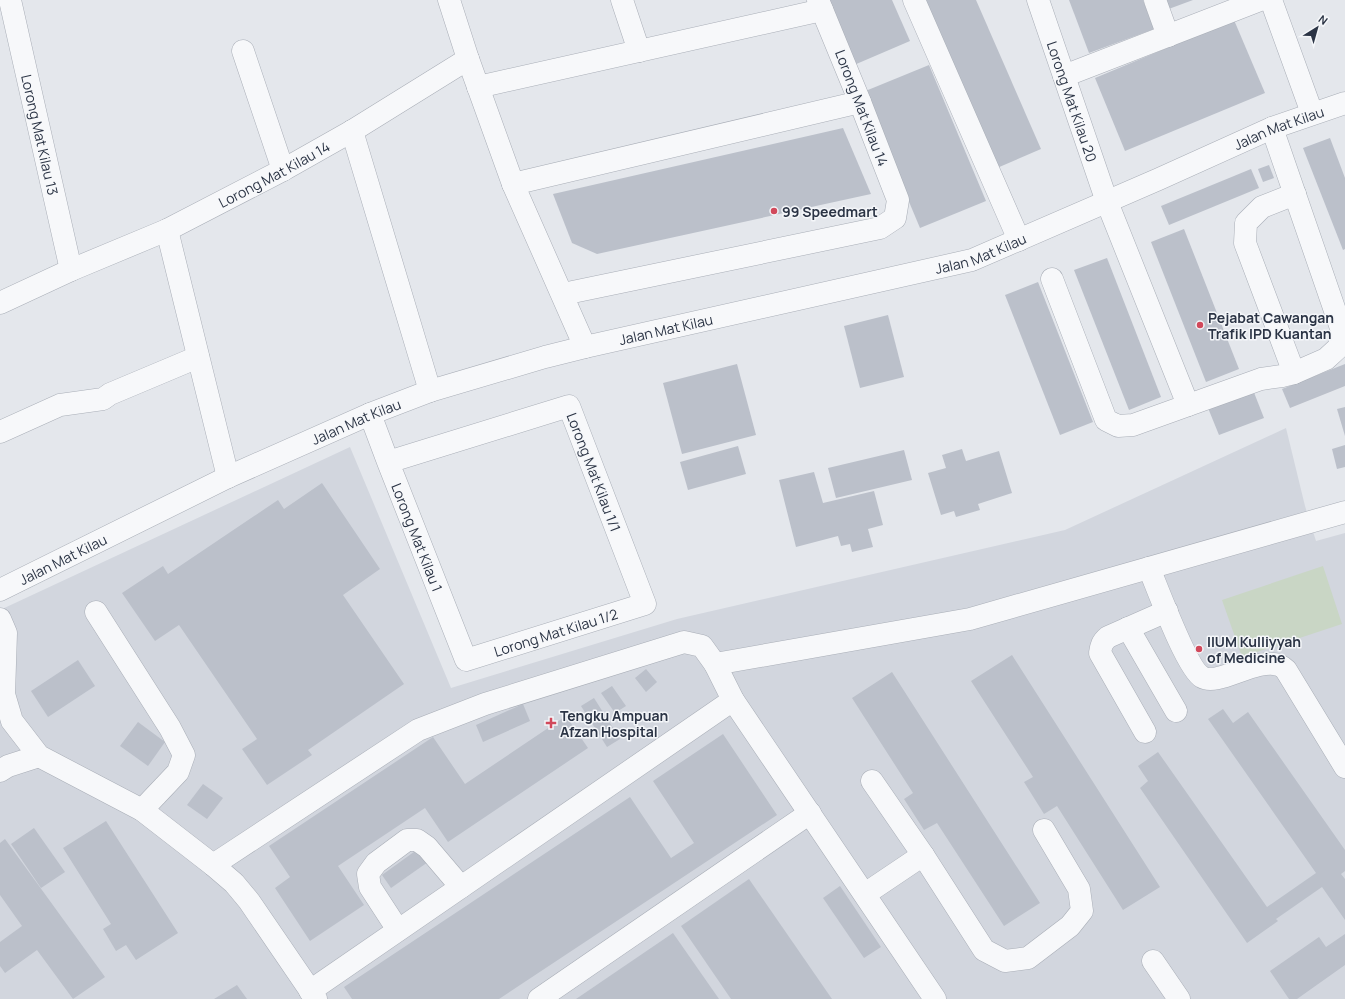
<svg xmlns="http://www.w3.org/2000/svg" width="1345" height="999" font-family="Manrope,sans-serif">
	<rect width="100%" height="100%" fill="#e4e7ec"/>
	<!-- built -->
	<path fill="#d2d6de" d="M1286,428L1305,506L1316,541L1345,533V999H0V610L350,447L451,688L677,619L1065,530Z"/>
	<!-- green -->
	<path fill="#c9d6c5" d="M1323,566L1342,624L1242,657L1222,600Z"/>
	<!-- building -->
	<g fill="#bbc0ca">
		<path d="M826,0H892L910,41L854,65Z"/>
		<path d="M924,0H976L1041,149L997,168Z"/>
		<path d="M1069,0H1143L1154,29L1089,53Z"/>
		<path d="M1162,0H1193L1166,10Z"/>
		<path d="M1234,20L1265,93L1125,151L1095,78Z"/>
		<path d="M929,65L986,201L920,228L863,92Z"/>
		<path d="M843,128L871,194L597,254L572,243L553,194Z"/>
		<path d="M1330,138L1345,178V249L1343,250L1303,148Z"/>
		<path d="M1269,165L1274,178L1263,182L1258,169Z"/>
		<path d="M1251,169L1259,188L1169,225L1161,206Z"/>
		<path d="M1184,229L1239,369L1206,382L1151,242Z"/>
		<path d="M1107,258L1161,397L1129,410L1074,270Z"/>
		<path d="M1038,282L1093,422L1060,435L1005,295Z"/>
		<path d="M888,315L904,377L860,388L844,326Z"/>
		<path d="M737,364L756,435L682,454L663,383Z"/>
		<path d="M1345,364V386L1290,408L1282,389Z"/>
		<path d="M1253,390L1264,418L1219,435L1208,408Z"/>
		<path d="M1345,407V436L1337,409Z"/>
		<path d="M1345,445V467L1337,469L1332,449Z"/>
		<path d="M738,446L746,474L688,490L680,462Z"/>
		<path d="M962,449L966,461L999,451L1012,493L978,504L980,510L956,517L954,511L941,515L928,473L946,468L942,455Z"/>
		<path d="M904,450L912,480L836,498L828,468Z"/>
		<path d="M814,472L823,503L874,491L883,525L868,529L873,547L852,552L850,544L841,546L838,536L796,547L779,480Z"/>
		<path d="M322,483L380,569L343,595L404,684L308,750L312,755L267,785L242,749L257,739L179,625L155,641L122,593L163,566L168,574L278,500L284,509Z"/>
		<path d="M1012,655L1160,887L1123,910L1057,806L1044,814L1024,782L1033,777L971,681Z"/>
		<path d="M78,660L95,686L48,717L31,691Z"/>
		<path d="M646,669L657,682L646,692L635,678Z"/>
		<path d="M892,672L1040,903L1004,926L937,823L924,830L904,799L913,793L852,698Z"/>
		<path d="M612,686L626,706L615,713L601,693Z"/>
		<path d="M594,698L620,739L607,747L581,706Z"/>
		<path d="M523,704L530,721L483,742L476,725Z"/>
		<path d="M1223,709L1233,723L1248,712L1345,850V871L1341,874L1345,879V920L1322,887L1276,919L1278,921L1247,943L1140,788L1148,781L1138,766L1158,752L1267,907L1316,873L1208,719Z"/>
		<path d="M566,716L588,748L448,842L425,808L338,866L364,905L310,941L275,888L290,877L269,846L433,737L465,784Z"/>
		<path d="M138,722L165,742L148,766L120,746Z"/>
		<path d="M723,734L777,815L499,999H352L344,987L630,797L671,858L694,843L653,781Z"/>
		<path d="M203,784L223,798L207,819L187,805Z"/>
		<path d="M106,821L178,933L136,960L126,945L116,951L103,929L111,924L63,848Z"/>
		<path d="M34,828L65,872L41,888L11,844Z"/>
		<path d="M5,839L105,977L73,999L37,950L5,973L0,966V942L22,926L0,895V843Z"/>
		<path d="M418,849L428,862L391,888L382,875Z"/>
		<path d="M749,879L832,999H731L681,926Z"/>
		<path d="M840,886L881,947L864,958L823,898Z"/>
		<path d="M673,933L719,999H576Z"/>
		<path d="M1345,934V965L1297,999H1289L1270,971L1319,937L1326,947Z"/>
		<path d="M237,985L247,999H214Z"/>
	</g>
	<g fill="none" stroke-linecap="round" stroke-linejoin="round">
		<!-- minor casing -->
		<g stroke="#a9aeb7" stroke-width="23">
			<g id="minor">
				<path id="s1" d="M10,0L71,270"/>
				<path d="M449,0L468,59L513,184L585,347"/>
				<path d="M622,0L639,51"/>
				<path d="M914,0L1019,240"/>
				<path id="s2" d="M1038,0L1107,202L1188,405"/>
				<path d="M1155,0L1168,36"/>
				<path d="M1271,0L1312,113"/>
				<path d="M243,51L283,170"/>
				<path d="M1064,76L1260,0"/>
				<path d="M478,87L822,10"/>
				<path d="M352,131L430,391"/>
				<path d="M513,184L860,102"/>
				<path d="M167,230L228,477"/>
				<path d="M1052,279L1106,420L1118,426L1133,425L1261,379L1282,376L1294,373L1326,359L1339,347L1342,331L1272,128"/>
				<path d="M563,294L880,228L895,218L898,200L860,102L818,0"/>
				<path id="s3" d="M0,303L71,270L167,230L283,170L352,131L468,59"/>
				<path d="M1294,373L1245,243L1246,223L1262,207L1295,194"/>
				<path id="s4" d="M370,414L388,462L466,660L645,604L569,406L388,462"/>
				<path d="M0,432L60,405L103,399L110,394L198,357"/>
				<path d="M1149,568C1157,587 1187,669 1202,677C1218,687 1256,657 1279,665C1281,666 1284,668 1286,670L1345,767"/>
				<path id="s5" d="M0,590L228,477L370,414L430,391L545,357L585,347L972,260L1159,179L1272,128L1345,103"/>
				<path d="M96,612L170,728L184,755L178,772L142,810"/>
				<path d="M0,619L6,633L4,694L12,721L39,756L142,810L213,865L234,883L249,901L316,999"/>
				<path d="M1128,628L1176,711"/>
				<path d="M715,664L970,619L1345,512"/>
				<path d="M1145,732L1100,653C1101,646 1102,642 1108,637L1167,611"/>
				<path d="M0,771L8,766L39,756"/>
				<path d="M872,781L923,855L984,950L1005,961L1028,958L1070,926L1082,911L1079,889L1044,830"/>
				<path d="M213,865L418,730L485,704L684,642L702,646L715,664L733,700L935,999"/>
				<path d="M865,894L923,855"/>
				<path d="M398,930L370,887L368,874L376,863L407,840H417L427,847L461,887"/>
				<path d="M1153,961L1179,999"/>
				<path d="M310,991L733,700"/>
				<path d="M539,999L810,813"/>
			</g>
		</g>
		<!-- minor -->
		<use href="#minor" stroke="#f7f8fa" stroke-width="22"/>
	</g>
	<!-- markers -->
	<g fill="#d1495b" stroke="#f4f6f9" stroke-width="1.5">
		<circle cx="774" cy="211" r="4"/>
		<circle cx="1200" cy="325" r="4"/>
		<circle cx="1199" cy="649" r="4"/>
		<path d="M549 717h4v4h4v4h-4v4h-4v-4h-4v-4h4z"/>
	</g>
	<g text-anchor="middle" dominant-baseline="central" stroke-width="3" stroke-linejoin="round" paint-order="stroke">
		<!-- street labels -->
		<g font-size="14" fill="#2b3445" stroke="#f4f6f9">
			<text stroke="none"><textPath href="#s2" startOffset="107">Lorong Mat Kilau 20</textPath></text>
			<text transform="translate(862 108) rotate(69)">Lorong Mat Kilau 14</text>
			<text stroke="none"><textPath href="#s5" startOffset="1366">Jalan Mat Kilau</textPath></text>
			<text stroke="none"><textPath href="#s1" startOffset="138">Lorong Mat Kilau 13</textPath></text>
			<text stroke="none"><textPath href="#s3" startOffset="303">Lorong Mat Kilau 14</textPath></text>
			<text stroke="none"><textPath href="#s5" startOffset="1042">Jalan Mat Kilau</textPath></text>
			<text stroke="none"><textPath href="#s5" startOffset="718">Jalan Mat Kilau</textPath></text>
			<text stroke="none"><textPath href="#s5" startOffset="394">Jalan Mat Kilau</textPath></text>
			<text transform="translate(594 472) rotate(69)">Lorong Mat Kilau 1/1</text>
			<text stroke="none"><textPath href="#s4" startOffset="132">Lorong Mat Kilau 1</textPath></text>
			<text stroke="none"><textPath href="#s5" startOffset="70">Jalan Mat Kilau</textPath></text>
			<text stroke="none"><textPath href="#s4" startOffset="358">Lorong Mat Kilau 1/2</textPath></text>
		</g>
		<!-- poi labels -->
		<g font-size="14" font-weight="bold" fill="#2b3445" stroke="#f4f6f9" text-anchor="start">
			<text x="782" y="211">99 Speedmart</text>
			<text x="1208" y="317">Pejabat Cawangan<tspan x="1208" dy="16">Trafik IPD Kuantan</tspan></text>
			<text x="1207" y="641">IIUM Kulliyyah<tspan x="1207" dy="16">of Medicine</tspan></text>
			<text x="560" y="715">Tengku Ampuan<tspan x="560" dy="16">Afzan Hospital</tspan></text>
		</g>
	</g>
	<!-- north arrow -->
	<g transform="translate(1317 28) rotate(37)" stroke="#f4f6f9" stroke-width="3" paint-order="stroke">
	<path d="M0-3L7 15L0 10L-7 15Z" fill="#2b3445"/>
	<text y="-6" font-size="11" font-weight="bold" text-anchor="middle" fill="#2b3445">N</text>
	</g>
</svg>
